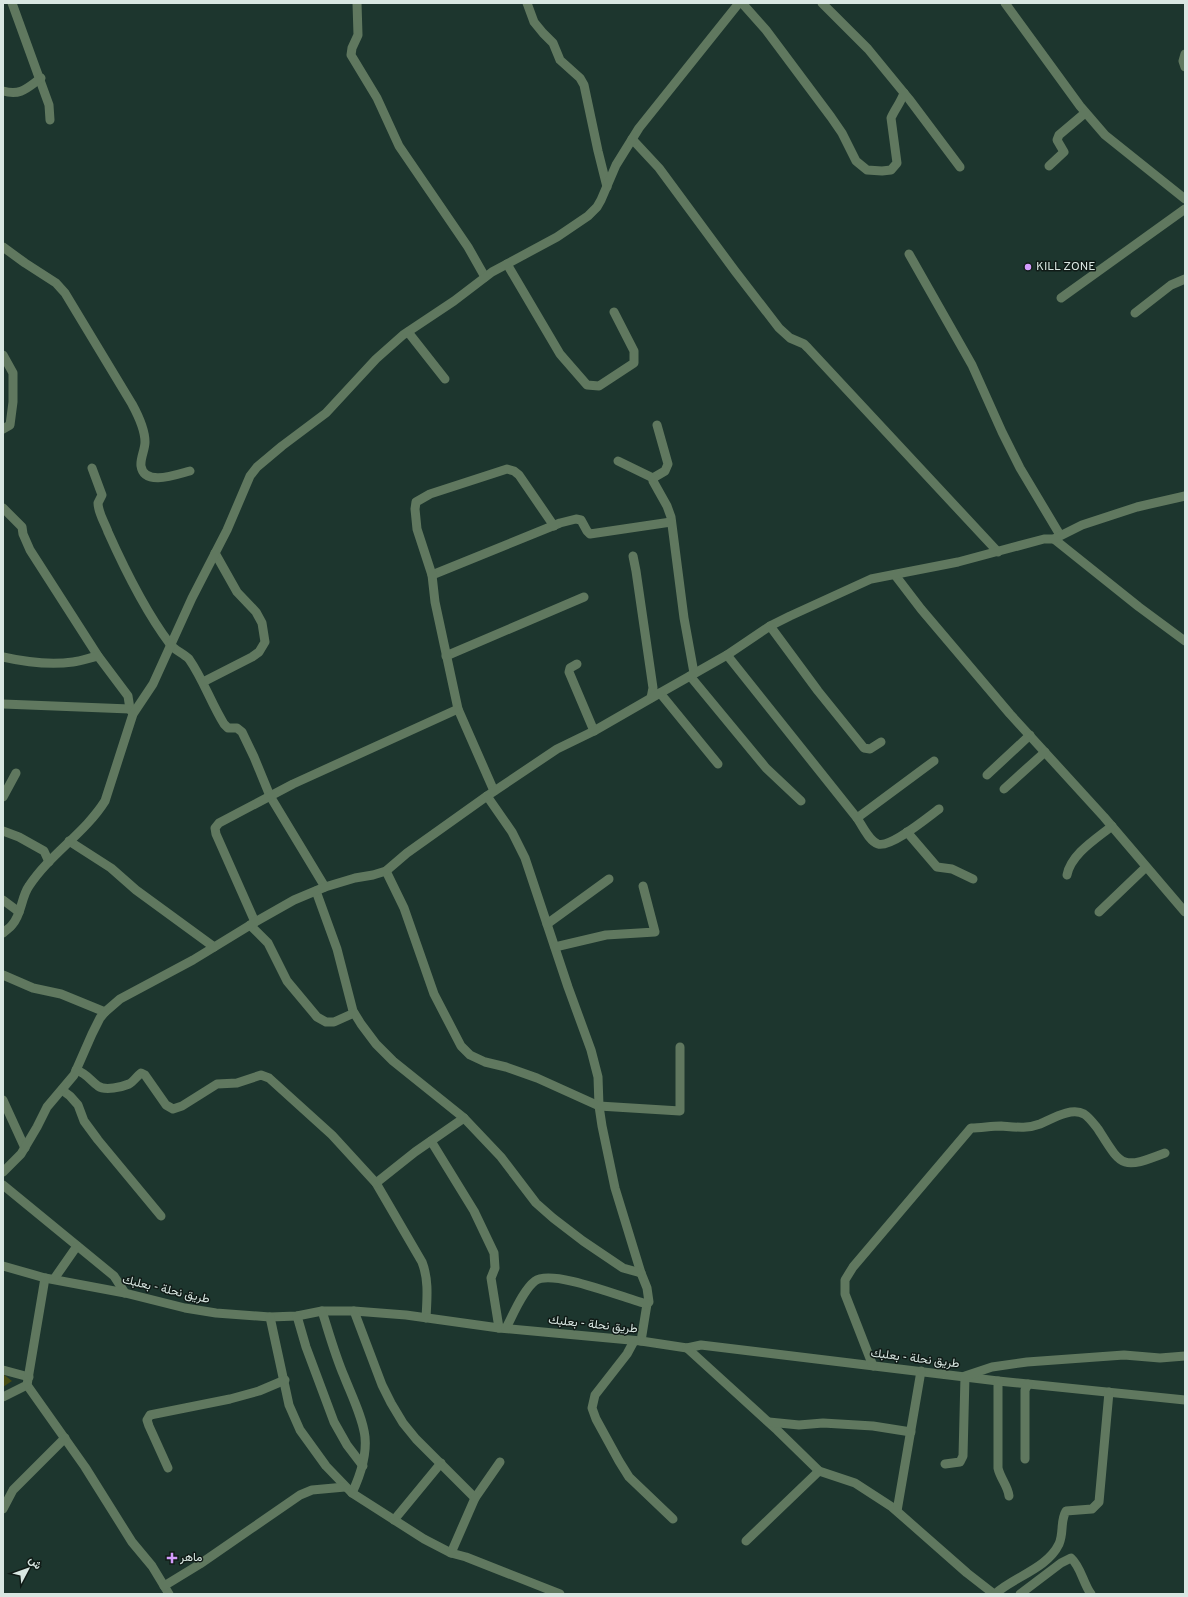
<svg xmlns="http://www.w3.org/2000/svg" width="1188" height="1597" font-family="Overpass,Vazirmatn,sans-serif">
	<rect width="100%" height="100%" fill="#1d362e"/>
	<!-- green -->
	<path fill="#454b13" d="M3,1374L12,1381L3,1387Z"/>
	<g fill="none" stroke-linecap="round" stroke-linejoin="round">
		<!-- minor -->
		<g stroke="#60785f" stroke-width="9">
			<path d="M12,3L49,105L50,120"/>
			<path d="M357,3L358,35L352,48L351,55L377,98L399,146L468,247L485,277"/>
			<path d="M527,3L534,22L543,33L553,43L560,60L580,78L584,85L598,151L607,187"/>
			<path d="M742,3L766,30L831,117L842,133L856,161L867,170L882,171L891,170L897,163L891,118C895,109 901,102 904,93"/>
			<path d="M822,3L868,49L909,99L960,167"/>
			<path d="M1005,3L1080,106L1105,135L1185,199"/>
			<path d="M1185,54L1183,61L1185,67"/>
			<path d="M3,91C21,96 27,88 41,78"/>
			<path d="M632,139L659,168L735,271L779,328L790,338L804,344L808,348L998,552"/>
			<path d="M1049,166L1064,152L1057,140L1059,135L1085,113"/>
			<path d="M3,247L25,263L56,283L65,293L132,404C138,415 145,429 145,442C145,450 140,458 141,466C144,487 178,474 190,471"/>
			<path d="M909,254L972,365L1002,432L1020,468L1060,535"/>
			<path d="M507,264L560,354L587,385L599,386L634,363V351L614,312"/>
			<path d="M1061,298L1185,209"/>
			<path d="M1135,313L1171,285L1185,279"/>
			<path d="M408,332L445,379"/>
			<path d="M3,355L13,373V402L10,425L3,429"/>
			<path d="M657,425L668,464L665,471L653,478V481L667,506L671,517L684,618L694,673"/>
			<path d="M618,461L653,478"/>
			<path d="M92,468L102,495L98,503C98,513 105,523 108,532C125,570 145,611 170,644C174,650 183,653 189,659C203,679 211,703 224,724L228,728H237L242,732L254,757L270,796L325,887"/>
			<path d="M3,508L22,527L23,534L30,550L98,656L128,696L130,709L133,714"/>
			<path d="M1054,539L1139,607L1185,641"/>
			<path d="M633,556L636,571L653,688L651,698"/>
			<path d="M432,575L560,523L576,519L581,520L587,531L590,534L671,522"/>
			<path d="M895,575L921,609L1010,714L1104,817L1185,912"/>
			<path d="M770,626L818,691L864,748L870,749L881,742"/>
			<path d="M727,655L857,818C862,825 869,841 878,844C891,848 928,817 939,809"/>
			<path d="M446,656L584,597"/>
			<path d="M3,657C25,662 50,665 73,662C81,661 89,658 98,656"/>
			<path d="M577,664L570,668L569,672L594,731"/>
			<path d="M690,676L766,768L801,801"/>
			<path d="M203,682L252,657L259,652L265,642L262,623L256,612L237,592L215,553"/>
			<path d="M660,693L718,764"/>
			<path d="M3,704L130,709"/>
			<path d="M987,775L1030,735"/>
			<path d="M1004,789L1045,752"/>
			<path d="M494,791L458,709L435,602L432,575L417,529L415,509L416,502L430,494L507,469L514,471L519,475L554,526"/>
			<path d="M487,796L512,832L525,858L568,987L591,1050L598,1077L599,1106L602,1126L615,1188L641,1273L647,1288L649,1302L647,1304L641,1341"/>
			<path d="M3,797L16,773"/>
			<path d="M857,818L934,761"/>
			<path d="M3,831L19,837L44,851L49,862"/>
			<path d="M907,832L937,867L952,869L973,879"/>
			<path d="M69,841L111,868L136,890L214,947"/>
			<path d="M386,871L404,908L434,994L461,1046L470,1055L485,1062L506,1067L537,1078L599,1106L680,1111V1047"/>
			<path d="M1067,875C1071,854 1096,839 1112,826"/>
			<path d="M316,891L337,949L353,1011L361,1024L376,1044L393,1061L464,1118L501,1157L536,1203L553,1218L583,1241L623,1268L641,1273"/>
			<path d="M3,900L19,912"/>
			<path d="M1099,912L1146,867"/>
			<path d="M255,922L216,834L215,828L219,823L293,784L458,709"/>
			<path d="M547,924L609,879"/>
			<path d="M250,925L268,943L287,981L317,1017L326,1022H334L354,1013"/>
			<path d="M3,933C6,930 10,928 12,925C22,914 21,897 29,886C50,854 85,833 105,801L133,714L153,684L192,598L227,530L250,476L257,467L282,446L326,413L376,359L403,335L454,301L492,272L557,237L588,216L597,207L601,200L616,165L639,128L739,3"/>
			<path d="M555,947L606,935L655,932L643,886"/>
			<path d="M3,975L33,988L61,994L105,1012"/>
			<path d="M76,1070C86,1073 90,1080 98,1086C105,1091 122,1087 129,1084C133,1082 137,1076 141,1073L145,1075L166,1105L173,1109L182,1106L217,1084L237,1083L261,1075L269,1078L332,1135L376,1183L422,1262C429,1280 427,1298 426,1318"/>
			<path d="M62,1090L70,1096L78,1105L84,1121L98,1140L161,1216"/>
			<path d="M3,1100L25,1148"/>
			<path d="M431,1141L474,1211L494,1253L495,1268L491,1278L499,1328"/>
			<path d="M3,1172L21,1154L37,1127L47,1107L74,1075L92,1034L100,1018L105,1012L120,999L193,960L255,922L294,900L325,887L355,878L373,875L386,871L407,853L487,796L557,749L594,731L660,693L727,655L770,626L790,616L871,579L958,562L1044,539H1054L1082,525L1137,507L1185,496"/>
			<path d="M376,1183L415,1152L464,1118"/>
			<path d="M3,1185L114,1276L125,1293"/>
			<path d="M3,1266L45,1278L125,1293L185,1308L216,1313L270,1317L297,1316L322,1311H354L406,1315L499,1328L641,1341L687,1348L701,1345L998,1381L1185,1400"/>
			<path d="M54,1279L77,1246"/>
			<path d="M322,1311C329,1333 335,1355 344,1376C351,1394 363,1418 365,1437C367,1457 360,1476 352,1493"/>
			<path d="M354,1311L382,1385L391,1403L403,1423L416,1439L475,1498"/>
			<path d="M297,1316L306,1347L334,1422L347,1445L363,1466"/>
			<path d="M270,1317L289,1405L300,1430L326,1466L352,1493L424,1539L451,1553L466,1557L560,1594"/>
			<path d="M506,1328C513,1315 523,1290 535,1281C552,1268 626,1299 647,1304"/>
			<path d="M634,1341L627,1354L595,1395L592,1408L596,1419L619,1461L629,1477L673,1519"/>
			<path d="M687,1348L777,1430L819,1471L855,1483L892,1507L967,1573L994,1594"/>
			<path d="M873,1366L845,1294V1280L853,1267L971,1128C981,1128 991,1126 1001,1126C1015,1127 1027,1129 1040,1124C1052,1119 1071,1107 1084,1114C1089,1117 1094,1124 1098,1129C1122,1167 1121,1170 1165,1153"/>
			<path d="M3,1370L29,1377"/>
			<path d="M998,1381V1468C1000,1478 1008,1486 1009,1496"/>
			<path d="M27,1385L85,1467L132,1542L152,1566L169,1594"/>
			<path d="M3,1397L27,1385L45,1278"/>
			<path d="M769,1422L799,1425L823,1423L873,1426L911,1432"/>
			<path d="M1025,1459V1390L1028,1384"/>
			<path d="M945,1464L960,1462L963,1456L965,1376L992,1367L1027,1362L1124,1355L1160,1358L1185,1356"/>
			<path d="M168,1468L149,1426L147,1420L150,1415L230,1399L259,1391L285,1380"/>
			<path d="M3,1509L13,1490L65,1438"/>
			<path d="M897,1511L921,1371"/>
			<path d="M394,1520L441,1463"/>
			<path d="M746,1541L819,1471"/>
			<path d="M451,1553L475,1498L500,1462"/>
			<path d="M164,1586L200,1564L300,1495L312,1490L345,1487"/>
			<path d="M995,1594C1013,1577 1047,1569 1059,1544C1064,1533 1060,1521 1066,1511L1092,1509L1099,1502L1109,1392"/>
			<path d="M1020,1594L1061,1563L1071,1558C1081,1567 1083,1583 1091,1594"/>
		</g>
	</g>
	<!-- markers -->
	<g fill="#d39cfc" stroke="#101b17" stroke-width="1.5">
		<circle cx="1028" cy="267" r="4"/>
		<path d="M170 1552h4v4h4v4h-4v4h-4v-4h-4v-4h4z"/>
	</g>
	<g text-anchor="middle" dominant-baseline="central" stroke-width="3" stroke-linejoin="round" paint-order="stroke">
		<!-- poi labels -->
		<g font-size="12" fill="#d9e7e2" stroke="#101b17" text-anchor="start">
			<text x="1036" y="267">KILL ZONE</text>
			<text x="180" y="1558">ماهر</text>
		</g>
		<!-- street labels -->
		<g font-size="12" fill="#d9e7e2" stroke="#101b17">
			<text transform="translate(166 1290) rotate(13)">طريق نحلة - بعلبك</text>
			<text transform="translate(593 1325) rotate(6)">طريق نحلة - بعلبك</text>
			<text transform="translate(915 1359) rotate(7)">طريق نحلة - بعلبك</text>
		</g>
	</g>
	<!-- border -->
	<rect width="1188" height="1597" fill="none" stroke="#d9e7e2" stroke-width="8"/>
	<!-- north arrow -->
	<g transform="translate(28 1569) rotate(49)" stroke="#101b17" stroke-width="3" paint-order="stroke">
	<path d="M0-3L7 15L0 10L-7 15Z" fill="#d9e7e2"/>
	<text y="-6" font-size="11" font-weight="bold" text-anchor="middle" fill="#d9e7e2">ش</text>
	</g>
</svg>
